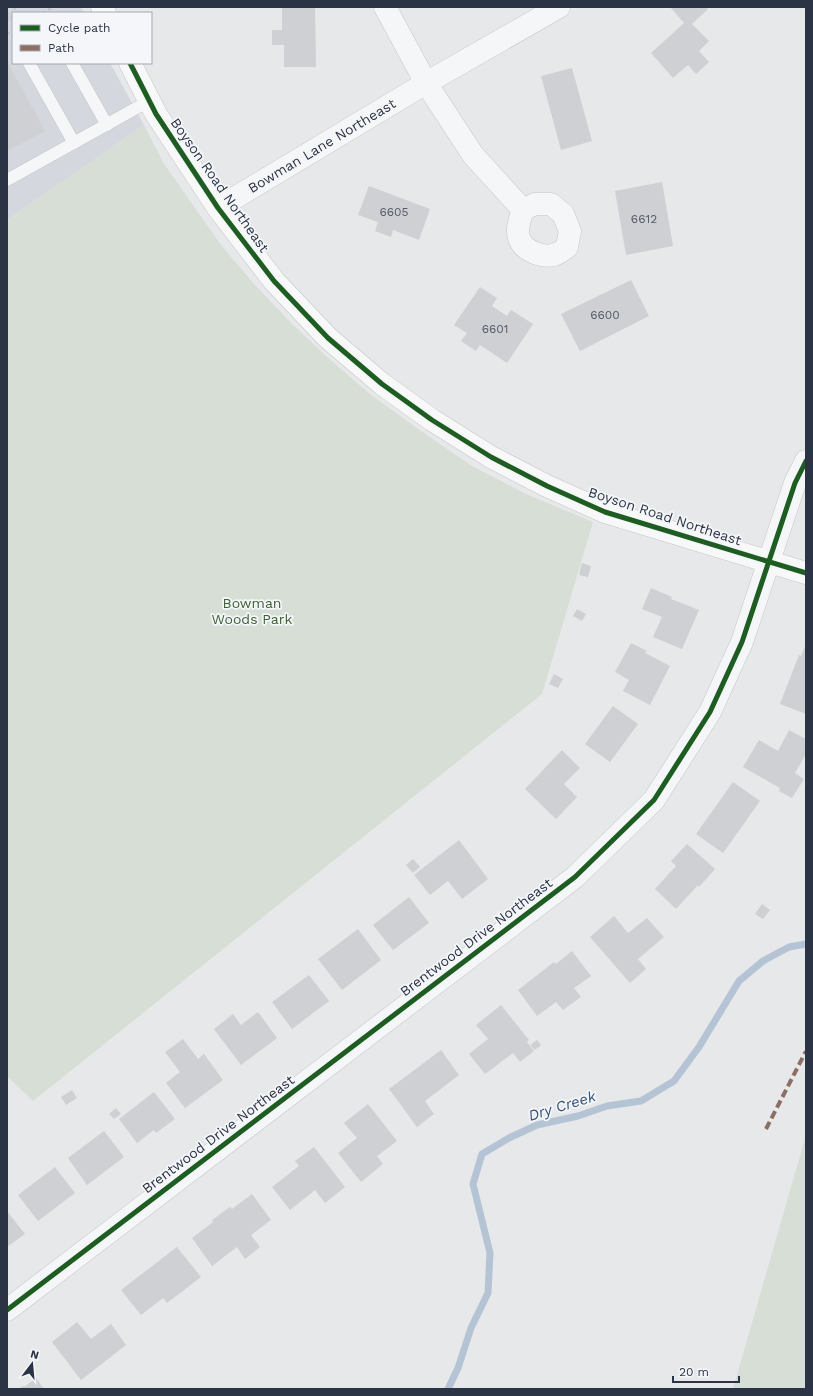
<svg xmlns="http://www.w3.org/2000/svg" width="813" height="1396" font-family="'Work Sans',sans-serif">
	<rect width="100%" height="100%" fill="#e6e8ea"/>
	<!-- built -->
	<path fill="#d4d7dd" d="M7,7H81L84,13H13V63H110L144,125L7,220Z"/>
	<!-- green -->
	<g fill="#d6ded6">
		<path d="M144,125L164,164L221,245L253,283L293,325L326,356L371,395L418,429L472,466L528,495L593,522L542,694L33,1101L7,1076V220Z"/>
		<path d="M806,1135V1389H733Z"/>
	</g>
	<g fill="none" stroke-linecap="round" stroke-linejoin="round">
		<!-- stream -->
		<path stroke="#b4c4d5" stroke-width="7" d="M448,1389L458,1368L471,1328L488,1293L490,1253L473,1184L482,1154L509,1138L537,1125L578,1116L607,1106L641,1101L674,1081L699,1047L739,981L763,961L789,947L806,944"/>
	</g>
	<!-- building -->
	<g fill="#ced0d3">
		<path d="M282,7H315L316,67H284V45H272V30H282Z"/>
		<path d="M672,7H705L708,9L692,24L709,41L699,51L709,62L696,74L688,65L673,78L651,53L684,23L671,8Z"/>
		<path d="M7,9L13,19L7,22Z"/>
		<path d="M7,61L45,131L7,151Z"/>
		<path d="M572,68L592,141L561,150L541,76Z"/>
		<path d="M662,182L673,246L626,255L615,191Z"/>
		<path d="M369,186L430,209L419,240L393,230L391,237L375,231L378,222L358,215Z"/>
		<path d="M631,280L649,316L580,351L561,314Z"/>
		<path d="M480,287L497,298L492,306L507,316L511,310L533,324L507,363L480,345L476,351L461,341L467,333L454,325Z"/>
		<path d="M582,563L591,566L588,577L579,575Z"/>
		<path d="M651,588L672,597L671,599L699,610L682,649L653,637L662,617L642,609Z"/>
		<path d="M577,609L586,614L582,621L573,616Z"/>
		<path d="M631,643L647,651L645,653L670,666L650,705L623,691L629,680L615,672Z"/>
		<path d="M806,644V714L780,704L799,655L801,656Z"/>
		<path d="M554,674L563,679L558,688L549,684Z"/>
		<path d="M613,706L638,724L610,762L585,744Z"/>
		<path d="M789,730L806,739V754L795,773L804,779L792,798L779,791L780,788L743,767L759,740L778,751Z"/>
		<path d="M562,750L580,768L564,784L577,797L556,819L525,789Z"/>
		<path d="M733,782L760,801L723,853L696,834Z"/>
		<path d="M459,840L488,879L462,899L448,881L430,895L414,875Z"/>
		<path d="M687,844L715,869L699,887L698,885L676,909L655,889L676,866L671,861Z"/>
		<path d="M413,859L420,867L413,873L406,865Z"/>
		<path d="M409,897L429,923L393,950L373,925Z"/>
		<path d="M762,904L770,910L763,919L755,914Z"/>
		<path d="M614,916L628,933L647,918L664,937L638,959L646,969L630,983L590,937Z"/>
		<path d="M358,929L381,960L342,990L318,959Z"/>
		<path d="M572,951L591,976L574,988L581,997L563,1010L556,1002L537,1016L518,990L554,962L556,964Z"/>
		<path d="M309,975L329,1001L292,1029L272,1002Z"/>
		<path d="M501,1005L529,1040L527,1042L534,1051L520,1062L513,1053L485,1074L469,1054L488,1039L476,1025Z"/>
		<path d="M258,1012L277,1038L241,1065L214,1029L233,1014L241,1025Z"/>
		<path d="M183,1039L198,1059L204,1054L223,1080L185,1108L166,1083L180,1072L165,1052Z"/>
		<path d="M537,1040L541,1045L535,1050L530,1045Z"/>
		<path d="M441,1050L459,1075L425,1101L434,1114L417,1127L389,1089Z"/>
		<path d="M72,1090L77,1098L66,1105L61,1097Z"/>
		<path d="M154,1092L175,1119L156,1133L154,1130L137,1143L119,1119Z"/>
		<path d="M368,1104L397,1141L377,1156L383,1164L361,1182L338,1153L357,1138L344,1123Z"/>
		<path d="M116,1108L121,1114L114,1119L109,1114Z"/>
		<path d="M104,1131L124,1157L87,1185L68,1158Z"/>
		<path d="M314,1147L345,1187L325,1203L315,1190L290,1210L272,1187L299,1166L295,1161Z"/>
		<path d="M55,1167L75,1193L38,1221L18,1195Z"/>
		<path d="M252,1194L271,1220L251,1235L260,1247L245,1259L237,1247L212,1266L192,1238L213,1222L212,1220L230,1207L232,1209Z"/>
		<path d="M7,1211L25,1234L7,1247Z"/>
		<path d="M177,1247L201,1277L167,1303L163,1298L141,1315L121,1290Z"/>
		<path d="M77,1322L91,1339L111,1324L126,1345L81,1380L52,1342Z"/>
		<path d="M36,1378L44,1389H18L23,1386L24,1387Z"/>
	</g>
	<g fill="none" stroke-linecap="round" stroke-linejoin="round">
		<!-- lane casing -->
		<g stroke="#c4c6c8" stroke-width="13">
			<g id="lane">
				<path d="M29,63L74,143"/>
				<path d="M72,63L107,125"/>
				<path d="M7,180L149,101"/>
			</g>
		</g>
		<!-- street casing -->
		<g stroke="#c4c6c8" stroke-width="23">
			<g id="street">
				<path d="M385,7L426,83L473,155L523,210L535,204H551L563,214L570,231L567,247C564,249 560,253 556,254C544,259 523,251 519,238C516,228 520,219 523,210"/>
				<path id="s1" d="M218,208L426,83L559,7"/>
				<path d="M7,1310L575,877L654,800L710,712L742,642L795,483L806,461"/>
			</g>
		</g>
		<!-- secondary casing -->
		<g stroke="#c4c6c8" stroke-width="23">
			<g id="secondary">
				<path d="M102,7L105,13"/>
				<path d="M130,63L156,114L218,208L274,281L328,338L382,384L432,420L491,457L547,486L605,512L806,573"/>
			</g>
		</g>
		<!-- path -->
		<g stroke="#c5c6ca" stroke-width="2.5" stroke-dasharray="3 3" stroke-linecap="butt">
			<path d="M14,7L17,13"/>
			<path d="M43,13L53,7"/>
			<path d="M7,34L13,31"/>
		</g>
		<!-- lane -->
		<use href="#lane" stroke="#f5f6f7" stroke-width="12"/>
		<!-- street -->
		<use href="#street" stroke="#f5f6f7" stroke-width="22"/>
		<!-- secondary -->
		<use href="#secondary" stroke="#f8f8f8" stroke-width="22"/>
		<!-- quiet -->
		<path stroke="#8d6e63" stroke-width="4" stroke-dasharray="8 4" stroke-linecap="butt" d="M766,1129L805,1053L806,1052"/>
		<!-- cycleway casing -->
		<g stroke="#f4f6f9" stroke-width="8">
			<g id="cycleway">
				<path d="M130,63L156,114L218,208L274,281L328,338L382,384L432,420L491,457L547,486L605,512L806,573"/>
				<path d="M7,1310L575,877L654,800L710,712L742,642L795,483L806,461"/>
			</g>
		</g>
		<!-- cycleway -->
		<use href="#cycleway" stroke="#1b5e20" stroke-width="5"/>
	</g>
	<g text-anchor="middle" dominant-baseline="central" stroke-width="3.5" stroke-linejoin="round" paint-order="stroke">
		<!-- number labels -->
		<g font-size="12" fill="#545c69">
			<text x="394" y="212">6605</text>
			<text x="644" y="219">6612</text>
			<text x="605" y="315">6600</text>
			<text x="495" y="329">6601</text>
		</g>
		<!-- street labels -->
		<g font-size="14" fill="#2b3445" stroke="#f4f6f9">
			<text stroke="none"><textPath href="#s1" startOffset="121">Bowman Lane Northeast</textPath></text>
			<text transform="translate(220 185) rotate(55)">Boyson Road Northeast</text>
			<text transform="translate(665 516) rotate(18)">Boyson Road Northeast</text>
			<text transform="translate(476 937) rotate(-37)">Brentwood Drive Northeast</text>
			<text transform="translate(218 1134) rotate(-37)">Brentwood Drive Northeast</text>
		</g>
		<!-- park labels -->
		<g font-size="14" fill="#3f6138" stroke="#f4f6f9">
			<text x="252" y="603">Bowman<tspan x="252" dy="16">Woods Park</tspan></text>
		</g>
		<!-- water labels -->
		<g font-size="15" font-style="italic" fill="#34527a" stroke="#f4f6f9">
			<text transform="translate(562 1106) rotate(-17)">Dry Creek</text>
		</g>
	</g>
	<!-- border -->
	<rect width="813" height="1396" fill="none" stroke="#2b3445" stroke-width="16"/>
	<!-- legend -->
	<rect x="12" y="12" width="140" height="52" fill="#f4f6f9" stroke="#a4a8b1"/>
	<rect x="20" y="25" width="20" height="6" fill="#1b5e20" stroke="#a4a8b1"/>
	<text x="48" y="32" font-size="12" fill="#2b3445">Cycle path</text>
	<rect x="20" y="45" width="20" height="6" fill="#8d6e63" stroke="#a4a8b1"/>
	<text x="48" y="52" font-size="12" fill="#2b3445">Path</text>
	<!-- north arrow -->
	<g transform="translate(32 1364) rotate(16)" stroke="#f4f6f9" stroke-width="3" paint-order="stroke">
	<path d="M0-3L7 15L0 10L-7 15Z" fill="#2b3445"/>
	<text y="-6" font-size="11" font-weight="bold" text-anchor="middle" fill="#2b3445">N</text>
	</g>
	<!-- scale -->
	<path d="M673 1376v6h66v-6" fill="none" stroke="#2b3445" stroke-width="2"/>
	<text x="679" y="1376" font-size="12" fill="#2b3445" stroke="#f4f6f9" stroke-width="3" paint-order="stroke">20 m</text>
</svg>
